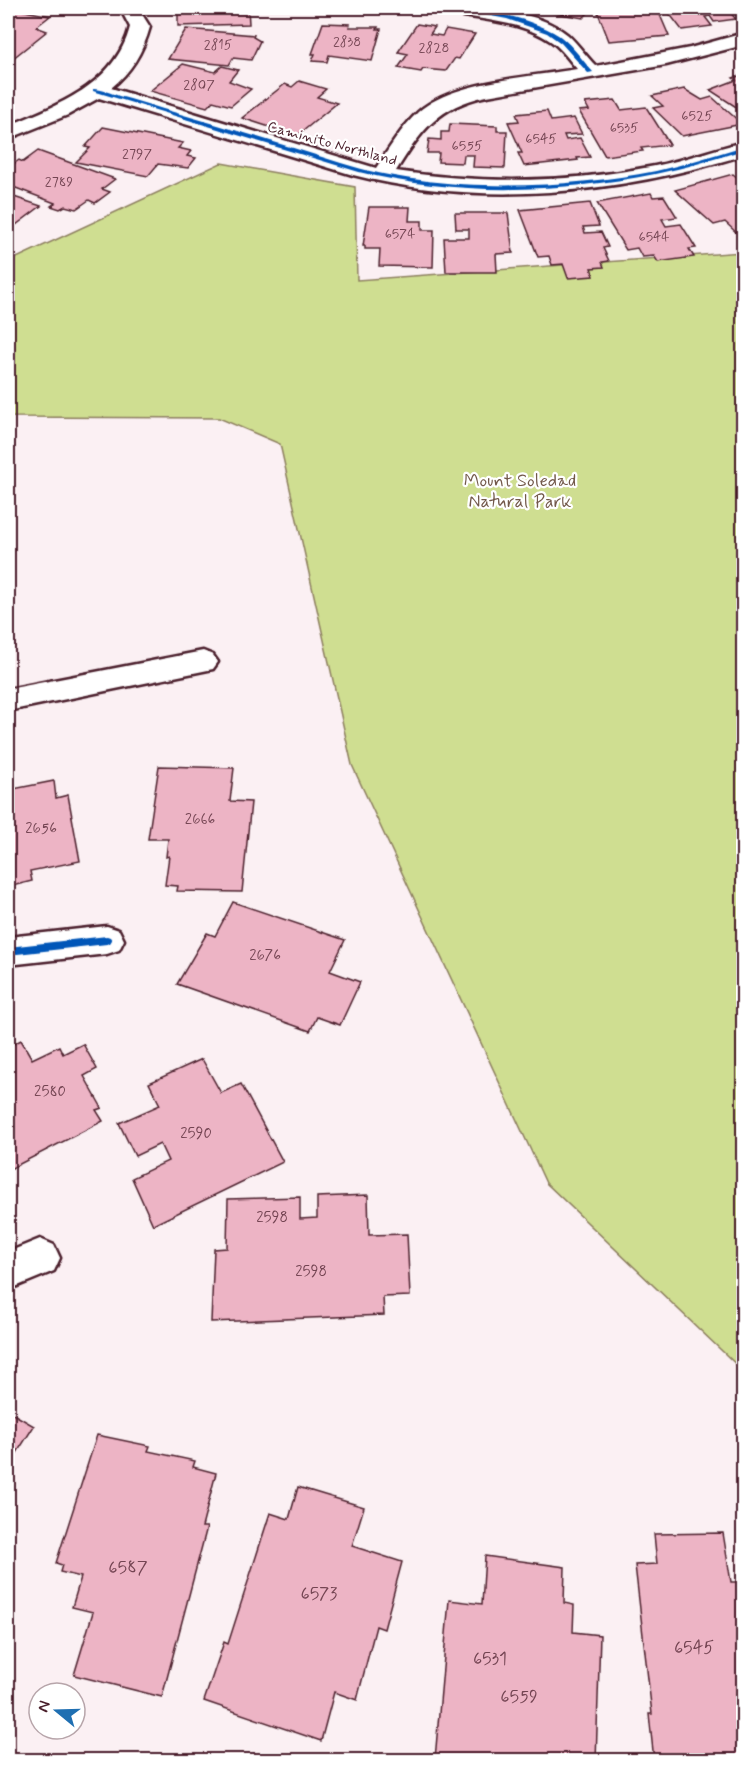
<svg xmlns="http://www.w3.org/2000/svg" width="751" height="1768" font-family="Mynerve,sans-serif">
	<rect width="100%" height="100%" fill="#fbf0f3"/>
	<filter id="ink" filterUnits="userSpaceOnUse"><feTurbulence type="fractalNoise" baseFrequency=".0167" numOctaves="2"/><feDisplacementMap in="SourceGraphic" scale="12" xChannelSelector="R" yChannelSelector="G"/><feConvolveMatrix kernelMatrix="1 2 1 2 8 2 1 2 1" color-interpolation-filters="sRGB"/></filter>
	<g filter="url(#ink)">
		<!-- green -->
		<path fill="#cfde91" stroke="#8c7e5e" stroke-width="1.5" d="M221,163L355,187L357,280L743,252V1371L546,1183L352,765L280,444L219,418L8,417V262Z"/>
		<!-- building -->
		<g fill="#edb4c5" stroke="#4a1f2b" stroke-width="1.5">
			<path d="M10,8L50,16L36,27L47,31L12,59L8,58V9Z"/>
			<path d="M186,8H248L249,24L178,26V12L197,11V9Z"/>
			<path d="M540,8H593L583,18L538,10Z"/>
			<path d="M631,8H657L669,36L609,41L597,10Z"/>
			<path d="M665,8H726L736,19L714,22L710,16L705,17L712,26L682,30Z"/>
			<path d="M323,23L350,24L349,27H378L377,29H381L372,61L329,55L327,62L312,61L315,54H312Z"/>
			<path d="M417,24L435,27L430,34L442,36L446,29L475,34L459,59L455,58L446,71L423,69L421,72L398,68L408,54L398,52Z"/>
			<path d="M186,29L254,35L253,37L260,41L251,60L233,58L229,65L168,59Z"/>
			<path d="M183,64L215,72L222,66L238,70L229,81L251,89L231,106L213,101L207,107L150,91Z"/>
			<path d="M744,74V112L710,90L736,80L733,78Z"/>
			<path d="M299,81L326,89L317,97L337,103L297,136L242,118L285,84L292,87Z"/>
			<path d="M684,89L702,100L712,97L742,124L682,136L653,108L663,106L652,96Z"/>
			<path d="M615,100L621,110L646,107L670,145L641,148L643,151L605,156L579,111L589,110L585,103Z"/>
			<path d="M547,111L551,121L574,118L582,134L564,135L566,140L580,138L590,157L577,158L578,160L524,166L518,153H522L508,122L519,121L516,114Z"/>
			<path d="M450,124L497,126V131H507L505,168L473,167L474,155H464L463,163L438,162L439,153H427L429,139L441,140V132H449Z"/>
			<path d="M103,127L183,143L178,148L191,151L187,156L196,158L188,168L158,164L148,176L76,162L90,148L85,147Z"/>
			<path d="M38,151L115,179L102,189L110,192L95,203L89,200L76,209L65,206L60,209L51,206L55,203L8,185V168L19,160L23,162Z"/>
			<path d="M733,174L744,183V232L738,234L725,222L714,225L675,190Z"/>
			<path d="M651,193L653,197L664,196L677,217L662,219L666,226L681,224L696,248L689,249L694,257L658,262L654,256L642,257L637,248L626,250L597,203Z"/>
			<path d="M8,195L41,206L8,231Z"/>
			<path d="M590,203L599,226L583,227L585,233L601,232L608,247L603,248L609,261L602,262L604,267L591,268L594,276L568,278L563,264L552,265L549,256L538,257L520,210Z"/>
			<path d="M369,207H410L409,221H422V230H434L433,267L379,266L380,249H365V246H363Z"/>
			<path d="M455,213H508L513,253L496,254L497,272H446L444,238H469V229H456Z"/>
			<path d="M159,766L234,768L230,801L251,802L242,892L177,891L178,886L165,885L169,856L166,857L168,839H148Z"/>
			<path d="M54,781L56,798L68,795L80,861L30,871L32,881L8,887V790Z"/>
			<path d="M233,902L345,940L330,971L360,982L340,1025L317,1017L310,1031L177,984L207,933L215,936Z"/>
			<path d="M21,1040L32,1059L59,1046L63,1054L83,1044L97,1069L84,1076L102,1108L96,1110L103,1121L8,1170V1047Z"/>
			<path d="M202,1059L221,1093L241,1084L283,1162L153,1225L132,1178L168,1161L160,1144L135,1156L119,1123L160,1105L149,1083Z"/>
			<path d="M368,1195L369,1235L407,1234L410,1296L383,1297L384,1315L211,1322L214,1249L227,1248L228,1199L300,1197V1219L317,1218V1197Z"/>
			<path d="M8,1411L34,1426L8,1467Z"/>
			<path d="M97,1435L150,1446L148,1451L195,1461L193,1467L216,1473L202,1527H207L162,1697L74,1675L93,1612L72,1607L81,1577L60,1572L62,1565L56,1563Z"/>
			<path d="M298,1487L364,1507L352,1546L402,1562L384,1629L376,1626L357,1700L334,1692L321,1741L204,1701L224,1642L228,1644L270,1513L289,1519Z"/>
			<path d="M723,1533L731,1582H744V1760H654L649,1714H652L635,1565L657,1564L654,1534Z"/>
			<path d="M485,1556L565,1567L564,1603L574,1605L573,1632L600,1635L596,1760L435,1759L449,1600L482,1604Z"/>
		</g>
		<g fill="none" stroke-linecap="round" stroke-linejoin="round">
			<!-- minor casing -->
			<g stroke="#4a1f2b" stroke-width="5">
				<g id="minor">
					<path d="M120,8H138L150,27C143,52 131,72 111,88L376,168C389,149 401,128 418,112C452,81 531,77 577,69C569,60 562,49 552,42C521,20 481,21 445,12L443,8C483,8 535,8 568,35C578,44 586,56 596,66L690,48L744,33V45L666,65L487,96C438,106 421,131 396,171C482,184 569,183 655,166C685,160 714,149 744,142V155C618,194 482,208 353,175L99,98L68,115L8,139V126C58,105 115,85 130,27Z"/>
					<path d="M203,651L213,655L218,662L213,669L8,711V689Z"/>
					<path d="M107,926L119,930L124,940L119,950L107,954L8,965V937Z"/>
					<path d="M40,1239L54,1245L60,1258L54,1271L8,1290V1252Z"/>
				</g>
			</g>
			<!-- minor -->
			<use href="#minor" fill="#fff" fill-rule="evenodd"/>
			<!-- cycleway casing -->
			<g stroke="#fff" stroke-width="4">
				<g id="cycleway">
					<path d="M449,8C476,5 540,21 561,37C573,46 583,61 593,72L588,73L561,43L547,33L507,19Z"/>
					<path d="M93,89C102,89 111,93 119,96C134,100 148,104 163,109C222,126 282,144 341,163C435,193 560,190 656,171C686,164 714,155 744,146V150C714,159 685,168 655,174C559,193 455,196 359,172L93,91Z"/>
					<path d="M107,936L110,937L112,940L110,943L107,944L8,955V947Z"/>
				</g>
			</g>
			<!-- cycleway -->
			<use href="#cycleway" fill="#0057b8" fill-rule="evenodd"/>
		</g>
	</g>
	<g text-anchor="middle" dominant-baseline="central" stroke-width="4.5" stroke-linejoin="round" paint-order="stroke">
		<!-- far-number labels -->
		<g font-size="14" fill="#734452">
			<text x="347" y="42">2838</text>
			<text x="218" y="45">2815</text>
			<text x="434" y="48">2828</text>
			<text x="199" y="85">2807</text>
			<text x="697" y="116">6525</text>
			<text x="624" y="128">6535</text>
			<text x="541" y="139">6545</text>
			<text x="467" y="146">6555</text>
			<text x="137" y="154">2797</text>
			<text x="59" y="182">2789</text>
			<text x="400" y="234">6574</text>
			<text x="654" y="237">6544</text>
		</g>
		<!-- far-street labels -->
		<g font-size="15" fill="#4a1f2b" stroke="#fff">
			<text transform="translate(332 144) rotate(15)">Caminito Northland</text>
		</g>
		<!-- number labels -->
		<g font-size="15" fill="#734452">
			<text x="200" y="820">2666</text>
			<text x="41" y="829">2656</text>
			<text x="265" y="956">2676</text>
			<text x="50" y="1092">2580</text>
			<text x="196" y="1134">2590</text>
			<text x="272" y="1218">2598</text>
			<text x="311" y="1272">2598</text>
		</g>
		<!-- park labels -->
		<g font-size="18" fill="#72584a" stroke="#fff">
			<text x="520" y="481">Mount Soledad<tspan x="520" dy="21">Natural Park</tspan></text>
		</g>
		<!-- near-number labels -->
		<g font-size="18" fill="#734452">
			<text x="128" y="1568">6587</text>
			<text x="319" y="1594">6573</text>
			<text x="694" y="1648">6545</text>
			<text x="490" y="1659">6531</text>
			<text x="519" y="1697">6559</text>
		</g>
	</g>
	<!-- margin -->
	<rect width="751" height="1768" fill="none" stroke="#fff" stroke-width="30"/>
	<rect x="15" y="15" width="721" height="1738" fill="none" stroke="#4a1f2b" stroke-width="2" filter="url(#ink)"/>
	<!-- north arrow -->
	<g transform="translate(57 1711) rotate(289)"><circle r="28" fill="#ffffff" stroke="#b7a5aa" stroke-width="1.5"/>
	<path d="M0-4.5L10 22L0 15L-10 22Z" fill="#1f6fb2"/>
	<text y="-9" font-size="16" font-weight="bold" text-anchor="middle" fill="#4a1f2b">N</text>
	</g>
</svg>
